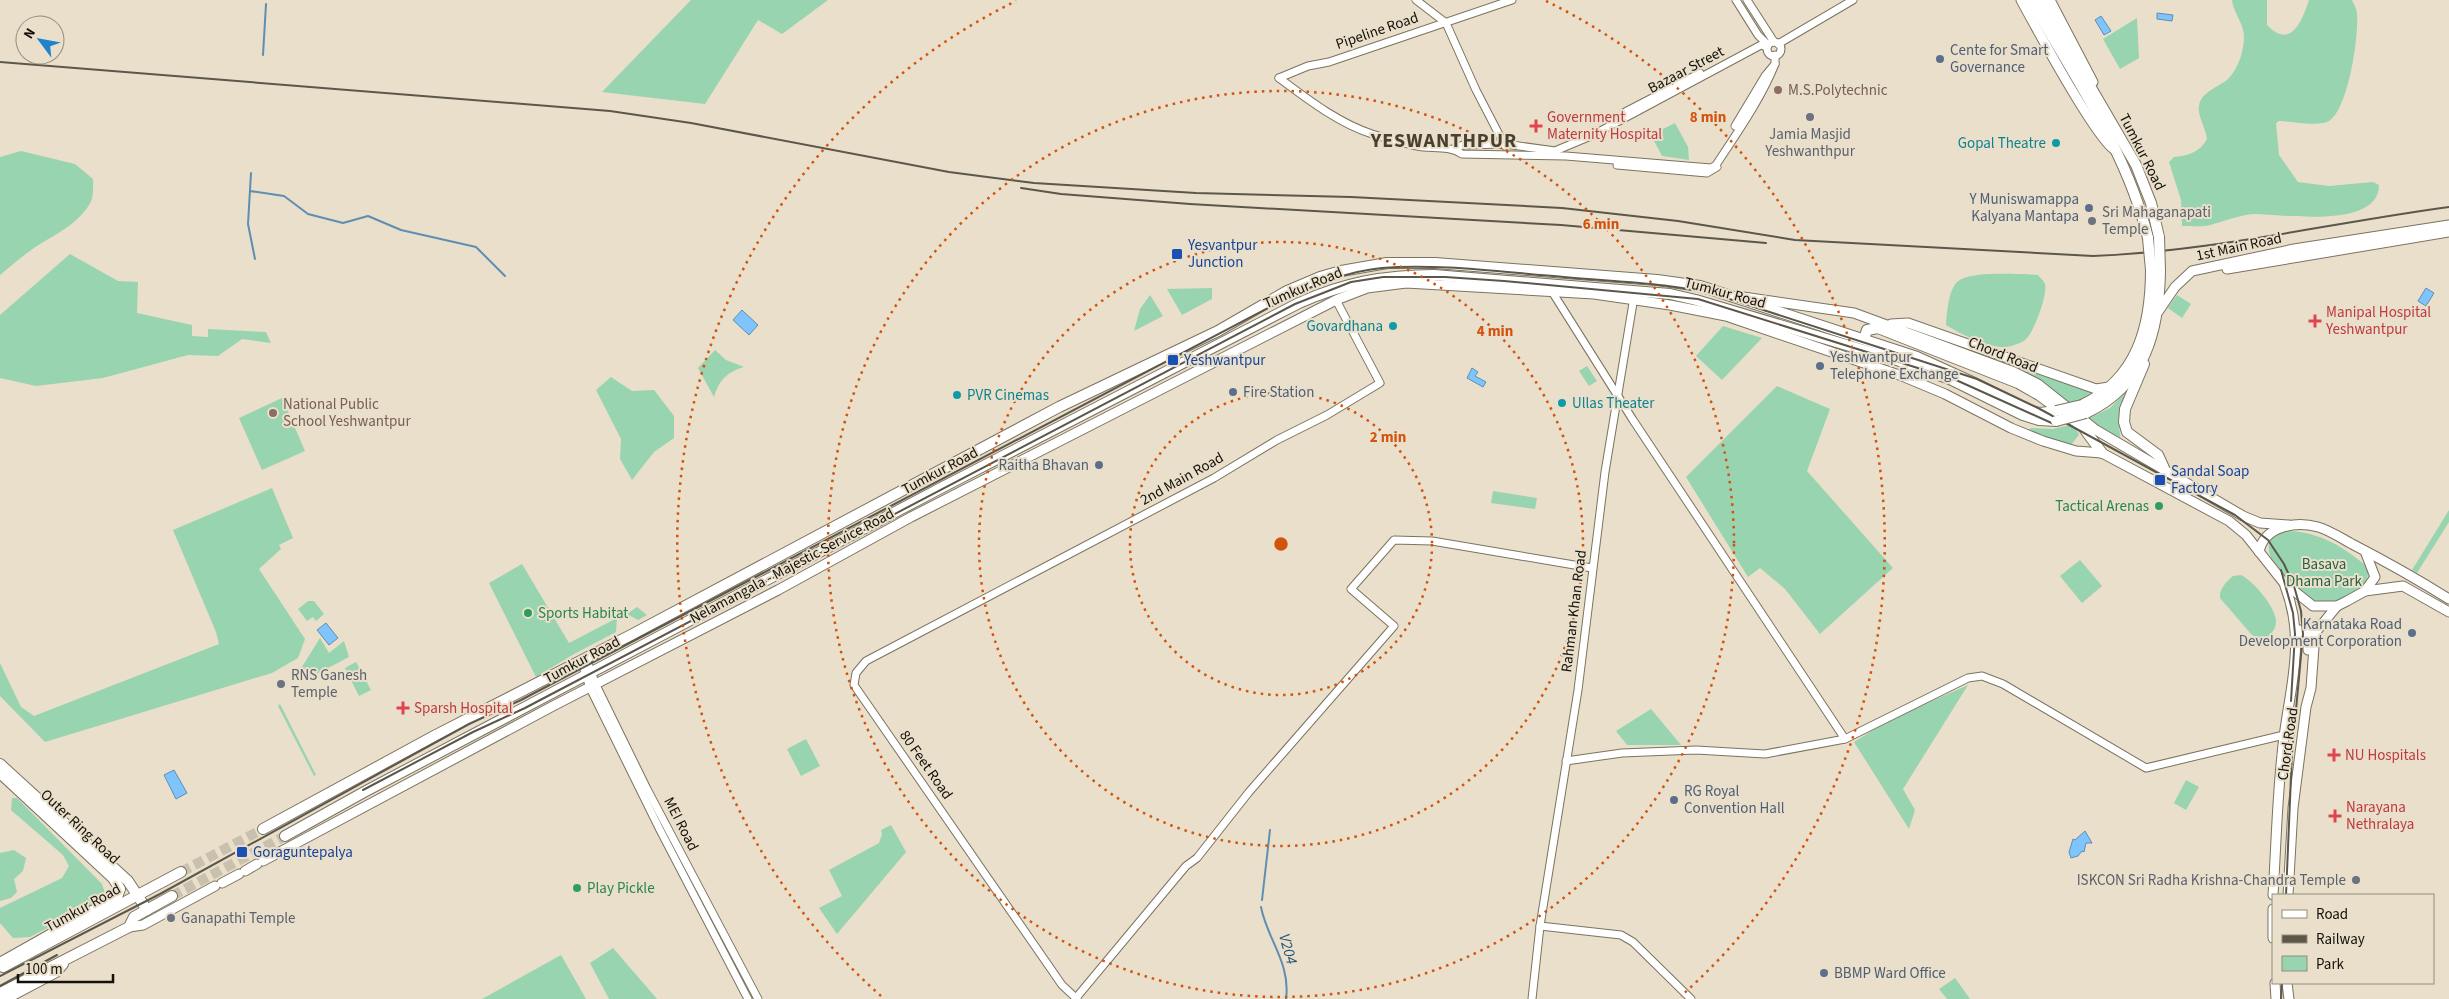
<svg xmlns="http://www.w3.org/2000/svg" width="2449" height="999" font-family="'Source Sans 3',sans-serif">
	<rect width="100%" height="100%" fill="#e9dfca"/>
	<!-- green -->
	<g fill="#99d4b1">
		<path d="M691,0H828L782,34L758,20L705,104L602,92Z"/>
		<path d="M2232,0H2267V25C2291,50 2302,21 2309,0H2352C2354,5 2357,9 2357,14C2359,37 2348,109 2329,121C2319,127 2290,121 2279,121L2276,123L2279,155L2298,182L2329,186L2373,182L2379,185C2379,230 2282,214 2253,214C2237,215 2221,223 2205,226C2197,227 2189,226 2182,226L2181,200L2169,162L2174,157C2188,156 2200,152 2207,139C2206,129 2197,115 2199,106C2201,91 2220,87 2229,78C2239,67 2244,50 2244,36C2244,24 2233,12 2232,0Z"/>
		<path d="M2137,18L2139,58L2120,69L2103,39Z"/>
		<path d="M1675,123L1688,147L1689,160L1662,156L1651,135Z"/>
		<path d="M21,151L75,164L93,179C93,188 94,198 89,205C77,225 52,236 34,248C22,256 11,266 0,275V157Z"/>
		<path d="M70,254L118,281L138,282L137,313L192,325V336L208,337V329L266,332L271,343L242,339L218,356L188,355L103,378L36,386L0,378V315Z"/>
		<path d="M2025,274L2038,275C2040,278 2044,281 2045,284C2048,294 2034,331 2027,338C2023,343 2012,346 2006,347C1992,349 1958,333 1946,325C1947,312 1948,293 1956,283C1966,271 2009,274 2025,274Z"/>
		<path d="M1212,288V299L1182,315L1167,289Z"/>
		<path d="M1150,295L1163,316L1134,331L1140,309Z"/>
		<path d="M2177,295L2191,304L2182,318L2168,308Z"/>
		<path d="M1723,326L1762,338L1722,380L1696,356Z"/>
		<path d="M715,350L726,360L744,367C728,371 718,381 714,397L698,368Z"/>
		<path d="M2021,365L2097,392L2069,406L2018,372Z"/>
		<path d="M1587,366L1597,381L1589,386L1579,371Z"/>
		<path d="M611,377L632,391L654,390L674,416V438L654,452L632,480L620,459L621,439L596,390Z"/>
		<path d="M1777,386L1830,409L1807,471L1893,568L1820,634L1785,589L1760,568L1748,577L1686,477Z"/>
		<path d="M2128,390L2118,419L2121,442L2088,419L2110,408Z"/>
		<path d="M282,398L305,451L262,470L239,418Z"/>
		<path d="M2074,424L2079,435L2070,446L2027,432L2031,428L2053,429Z"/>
		<path d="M272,488L293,538L279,545L281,549L259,569L305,639L298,658L272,673L45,742L0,696V663L21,707L34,716L219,644L216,632L173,530Z"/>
		<path d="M1493,491L1537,498L1535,509L1491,503Z"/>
		<path d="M2449,510V522L2417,573L2412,570Z"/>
		<path d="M2282,531C2318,530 2344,547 2370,569C2367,582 2359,591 2347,597C2338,601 2327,605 2317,603C2295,598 2245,544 2282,531Z"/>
		<path d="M2080,560L2102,586L2082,603L2060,576Z"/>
		<path d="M522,564L569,643L617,618L616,632L574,654L536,677L489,583Z"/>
		<path d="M2241,575C2253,581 2276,607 2276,622C2276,629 2270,635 2265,639H2258L2251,634L2220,598C2219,589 2226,582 2233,576Z"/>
		<path d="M308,601H314L324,614L316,621L313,617L307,621L298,609Z"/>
		<path d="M637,607L647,615L638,620L627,614Z"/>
		<path d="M320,638L329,653L344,641L349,657L309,678L302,667Z"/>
		<path d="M356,662L371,690L359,696L345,668Z"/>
		<path d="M1968,685L1903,789L1915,810L1909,829L1854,742L1891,719Z"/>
		<path d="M280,704L316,775L314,776L278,706Z"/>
		<path d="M1651,709L1681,745H1627L1616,731Z"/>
		<path d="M806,739L820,766L801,776L787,749Z"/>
		<path d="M2186,780L2199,787L2186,810L2174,803Z"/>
		<path d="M12,798H17L102,884L105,893L99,901L30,937L13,938L0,923V908L62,878L69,866L63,855L11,810Z"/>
		<path d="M891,825L906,852L837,934L819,908L842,896L829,870L879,843L882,834L881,830Z"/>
		<path d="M14,850L26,858L23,871L14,879L17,892L11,898L0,901V853Z"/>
		<path d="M613,948L657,999H609L590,963Z"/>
		<path d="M561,955L586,999H482Z"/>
		<path d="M1955,978L1970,999H1947L1939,989Z"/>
	</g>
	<!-- water -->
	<g fill="#7fc4fc" stroke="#5f8eb3">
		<path d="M2157,13L2173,15L2172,21L2157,19Z"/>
		<path d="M2101,16L2111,31L2104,35L2095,20Z"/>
		<path d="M2426,288L2434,293L2426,306L2418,301Z"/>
		<path d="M742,310L758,325L749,335L733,320Z"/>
		<path d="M1472,368L1478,372L1475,376L1486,382L1483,387L1467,378Z"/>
		<path d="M326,623L338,638L329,645L317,630Z"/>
		<path d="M174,770L187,793L176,799L164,775Z"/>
		<path d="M2085,831L2092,843H2086L2084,852L2082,851L2078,856L2071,858L2069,852L2073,839L2075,840Z"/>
	</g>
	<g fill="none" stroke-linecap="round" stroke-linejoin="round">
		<!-- stream -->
		<g stroke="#5f8eb3" stroke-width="2">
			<path d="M263,55L266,4"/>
			<path d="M251,173L248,224L255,259"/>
			<path d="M250,191L284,196L308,214L343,223L368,216L401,230L476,247L505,276"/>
			<path d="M1262,900L1270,830"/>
			<path d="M1261,907C1267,939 1291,963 1286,999"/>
		</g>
		<!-- highway-tunnel -->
		<g stroke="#c9c0ad" stroke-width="10" stroke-dasharray="10 5" stroke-linecap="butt">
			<path d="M181,872L263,829"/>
			<path d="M172,896L285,836"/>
		</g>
		<!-- minor casing -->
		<g stroke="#7b7360" stroke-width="9">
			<g id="minor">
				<path d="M1416,0L1446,23L1476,90L1505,146"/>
				<path d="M1736,0L1758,35L1768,45"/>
				<path d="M1747,0L1774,42"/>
				<circle cx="1774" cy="49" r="7"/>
				<path d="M1778,44L1853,0"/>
				<path d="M1279,78C1306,98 1338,123 1372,134C1386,138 1402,143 1417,146C1432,149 1448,145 1462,154L1566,156L1711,168L1716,165C1737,133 1761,99 1775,64"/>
				<path d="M1279,78L1308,66L1329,62L1512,0"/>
				<path d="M1625,112L1700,73"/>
				<path d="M1735,126L1765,76L1775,64V55"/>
				<path d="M1453,149L1463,145L1505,144L1555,151L1593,135L1761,45L1767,47"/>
				<path d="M1617,165L1707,173L1717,167"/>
				<path d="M1551,290L1633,420L1845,739"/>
				<path d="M586,658L596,685L647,789L758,999"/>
				<path d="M581,661L590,688L660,830L748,999"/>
				<path d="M1566,761L1622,753L1696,750L1765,754L1845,739L1968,678L1982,676L2003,684L2146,768L2284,735"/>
				<path d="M1540,926L1621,935L1633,942L1691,999"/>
				<path d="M1076,998L1186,866L1197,858L1249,792L1394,626L1351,589L1394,540L1432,541L1592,568"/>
				<path d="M1077,999L1062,985L854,685L856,673L866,661L1214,478L1277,440L1327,415L1380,383L1336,300"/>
				<path d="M1532,999L1540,926L1578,690L1605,472L1634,297"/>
			</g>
		</g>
		<!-- major casing -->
		<g stroke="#7b7360" stroke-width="11">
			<g id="major">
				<path d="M2021,0C2034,24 2098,142 2115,150"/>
				<path d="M2050,0L2093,82"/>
				<path d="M2227,269L2449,232"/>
				<path d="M1743,297L1854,313L2014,372L2038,384L2096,430L2243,516L2260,523L2289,525"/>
				<path d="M2158,312L2175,287L2192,271L2294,249L2449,225"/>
				<path d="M1891,324L1908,323L2096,389L2109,387"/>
				<path d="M2259,552C2264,526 2295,521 2318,527C2329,530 2341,538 2352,544C2385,561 2417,579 2449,599"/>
				<path d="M2365,591L2403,586L2449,612"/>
				<path d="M2296,638L2300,630H2308V650"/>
				<path d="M263,861L553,706L778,590L911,517L1336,300L1367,288L1406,283L1594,294L1670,305L1726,316L1902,376L1945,394L2011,428L2043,441L2076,451L2102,453L2229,521L2246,535L2284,583L2313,606H2337L2347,601L2365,591L2375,577L2365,551"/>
				<path d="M245,871L257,864"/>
				<path d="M222,883L239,874"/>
				<path d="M2273,895C2276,848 2277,801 2282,755C2287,694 2308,646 2285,586"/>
				<path d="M2288,895L2293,808L2306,707L2311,688L2315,633L2337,606"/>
				<path d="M2273,909V938"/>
				<path d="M129,927L143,925L215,886"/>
				<path d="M2275,983L2276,999"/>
				<path d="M2287,983L2289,999"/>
			</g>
		</g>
		<!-- highway casing -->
		<g stroke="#7b7360" stroke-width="12">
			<g id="highway">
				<path d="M2031,0C2074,77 2127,151 2148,238"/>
				<path d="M2040,0L2136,165L2151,203L2159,237"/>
				<path d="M1864,339L1867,330L1878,328L2018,383L2039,395L2083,427L2102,453"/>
				<path d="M2144,364L2125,409L2124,422L2127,432L2158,455L2164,468"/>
				<path d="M2082,405C2137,379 2151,327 2151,270"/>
				<path d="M2086,413C2145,385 2159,332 2160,271"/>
				<path d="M0,764L128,881L147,910"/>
				<path d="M0,773L113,878L120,889L117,897L0,963"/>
				<path d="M263,829L436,735L631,635L1059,407L1218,331L1287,291L1320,277L1341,271L1387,263H1435L1657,280L1700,286L1917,357L1970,381L2031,411L2040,413L2056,411"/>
				<path d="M285,836L366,791L939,489L1299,303C1343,283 1385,275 1434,275L1670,294L1696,300L1900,361L1950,379L2023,415L2039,420L2056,421"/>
				<path d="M3,967L181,872"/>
				<path d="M0,993L129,927L134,917L172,896"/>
				<path d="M5,999L56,972L63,964"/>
			</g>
		</g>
		<!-- minor -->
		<use href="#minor" stroke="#fff" stroke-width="7"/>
		<!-- major -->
		<use href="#major" stroke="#fff" stroke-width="9"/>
		<!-- highway -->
		<use href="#highway" stroke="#fff" stroke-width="10"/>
		<!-- rail -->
		<g stroke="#5c574b" stroke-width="2">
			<path d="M0,62L610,111L691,123L949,172L1034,183L1196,193L1351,197L1562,208L1678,221L1795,240L2093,256C2214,251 2330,223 2449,207"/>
			<path d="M1021,188L1061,194L1190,204L1561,225L1766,243"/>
			<path d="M2281,570L2293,613L2295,634L2291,701"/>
			<path d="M363,790L473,732L525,708L1295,304L1351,282L1383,277H1445L1504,281L1698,299L1956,380L2056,425"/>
			<path d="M0,976L160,894L469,724L521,700L1291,296C1320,283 1350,271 1382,268C1438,263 1508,273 1564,277C1617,282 1672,282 1723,297L1977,379L2038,408L2235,515L2268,540L2284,564L2294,586L2301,611L2303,634L2292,753L2286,895"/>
			<path d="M0,986L57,955"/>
			<path d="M2281,999L2282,983"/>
		</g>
		<!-- highway-bridge casing -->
		<g stroke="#7b7360" stroke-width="12" stroke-linecap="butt">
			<g id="highway-bridge">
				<path d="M2159,237L2160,271"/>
				<path d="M2148,238L2151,270"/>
				<path d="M2056,411L2082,405"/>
				<path d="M2056,421L2086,413"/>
			</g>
		</g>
		<!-- highway-bridge -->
		<use href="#highway-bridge" stroke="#fff" stroke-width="10"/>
	</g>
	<!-- distance rings -->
	<g fill="none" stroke="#d3520c" stroke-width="2.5" stroke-dasharray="2.5 5">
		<circle cx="1281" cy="544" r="151"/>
		<circle cx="1281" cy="544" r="302"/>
		<circle cx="1281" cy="544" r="453"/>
		<path d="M881 996A604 604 0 0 1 1016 1M1546 1A604 604 0 0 1 1681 996"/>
	</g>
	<!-- markers -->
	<g fill="#5c6f8a" stroke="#e9dfca" stroke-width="2">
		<circle cx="1940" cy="59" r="5"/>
		<circle cx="2089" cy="208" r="5"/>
		<circle cx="1820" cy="366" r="5"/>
		<circle cx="1233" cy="392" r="5"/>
		<circle cx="1099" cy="465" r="5"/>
		<circle cx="2412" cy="633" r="5"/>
		<circle cx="1674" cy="800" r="5"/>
		<circle cx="1824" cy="973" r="5"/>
	</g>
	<g fill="#8d6e63" stroke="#e9dfca" stroke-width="2">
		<circle cx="1778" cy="90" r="5"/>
		<circle cx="273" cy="413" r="5"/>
	</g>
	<g fill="#6b7280" stroke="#e9dfca" stroke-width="2">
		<circle cx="1810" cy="117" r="5"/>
		<circle cx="2092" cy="221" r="5"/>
		<circle cx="281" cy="684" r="5"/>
		<circle cx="2356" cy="880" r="5"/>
		<circle cx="171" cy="918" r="5"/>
	</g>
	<g fill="#e0444e" stroke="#e9dfca" stroke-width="2">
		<path d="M1533.5 118.5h5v5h5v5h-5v5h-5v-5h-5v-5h5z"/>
		<path d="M2312.5 313.5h5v5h5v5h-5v5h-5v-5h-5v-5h5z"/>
		<path d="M400.5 700.5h5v5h5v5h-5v5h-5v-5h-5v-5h5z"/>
		<path d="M2331.5 747.5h5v5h5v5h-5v5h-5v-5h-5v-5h5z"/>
		<path d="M2332.5 808.5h5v5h5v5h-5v5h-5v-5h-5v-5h5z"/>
	</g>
	<g fill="#0f9aa8" stroke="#e9dfca" stroke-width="2">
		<circle cx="2056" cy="143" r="5"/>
		<circle cx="1393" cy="326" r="5"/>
		<circle cx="957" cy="395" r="5"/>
		<circle cx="1562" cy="403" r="5"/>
	</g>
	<g fill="#1a4fb4" stroke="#e9dfca" stroke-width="2">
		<rect x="1171" y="248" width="12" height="12" rx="2.5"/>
		<rect x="1167" y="354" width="12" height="12" rx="2.5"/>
		<rect x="2154" y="474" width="12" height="12" rx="2.5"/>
		<rect x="236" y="846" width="12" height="12" rx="2.5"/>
	</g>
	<g fill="#2e9e5b" stroke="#e9dfca" stroke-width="2">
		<circle cx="2159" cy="506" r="5"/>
		<circle cx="528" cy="613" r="5"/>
		<circle cx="577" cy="888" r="5"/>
	</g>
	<g text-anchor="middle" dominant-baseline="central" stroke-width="4" stroke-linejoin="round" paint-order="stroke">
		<!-- street labels -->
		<g font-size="15" fill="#14110a" stroke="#e9dfca">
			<text transform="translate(1377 31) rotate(-19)">Pipeline Road</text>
			<text transform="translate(1686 70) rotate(-28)">Bazaar Street</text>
			<text transform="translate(2142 152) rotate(63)">Tumkur Road</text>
			<text transform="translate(2239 247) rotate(-12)">1st Main Road</text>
			<text transform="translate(1303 288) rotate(-23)">Tumkur Road</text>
			<text transform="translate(1725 293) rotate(15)">Tumkur Road</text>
			<text transform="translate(2003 355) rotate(22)">Chord Road</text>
			<text transform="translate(940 471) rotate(-28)">Tumkur Road</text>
			<text transform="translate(1182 479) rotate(-29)">2nd Main Road</text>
			<text transform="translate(792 566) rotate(-28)">Nelamangala - Majestic Service Road</text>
			<text transform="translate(1574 611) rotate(-83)">Rahman Khan Road</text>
			<text transform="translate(582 660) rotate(-28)">Tumkur Road</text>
			<text transform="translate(2288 744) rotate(-82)">Chord Road</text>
			<text transform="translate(926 765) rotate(55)">80 Feet Road</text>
			<text transform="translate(681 824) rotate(63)">MEI Road</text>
			<text transform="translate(80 827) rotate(43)">Outer Ring Road</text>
			<text transform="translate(83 908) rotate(-29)">Tumkur Road</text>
		</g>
		<!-- service labels -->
		<g font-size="15" fill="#4e5e75" stroke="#e9dfca" text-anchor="start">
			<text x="1950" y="50">Cente for Smart<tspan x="1950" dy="17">Governance</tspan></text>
			<text x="2079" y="199" text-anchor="end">Y Muniswamappa<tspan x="2079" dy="17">Kalyana Mantapa</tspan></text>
			<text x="1830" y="357">Yeshwantpur<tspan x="1830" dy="17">Telephone Exchange</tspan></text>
			<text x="1243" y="392">Fire Station</text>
			<text x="1089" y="465" text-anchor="end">Raitha Bhavan</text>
			<text x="2402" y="624" text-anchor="end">Karnataka Road<tspan x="2402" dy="17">Development Corporation</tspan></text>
			<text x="1684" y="791">RG Royal<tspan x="1684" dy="17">Convention Hall</tspan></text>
			<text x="1834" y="973">BBMP Ward Office</text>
		</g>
		<!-- education labels -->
		<g font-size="15" fill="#785e54" stroke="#e9dfca" text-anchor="start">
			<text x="1788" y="90">M.S.Polytechnic</text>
			<text x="283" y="404">National Public<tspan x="283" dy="17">School Yeshwantpur</tspan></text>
		</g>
		<!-- health labels -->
		<g font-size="15" fill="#be3a42" stroke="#e9dfca" text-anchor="start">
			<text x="1547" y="117">Government<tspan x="1547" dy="17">Maternity Hospital</tspan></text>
			<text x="2326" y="312">Manipal Hospital<tspan x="2326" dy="17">Yeshwantpur</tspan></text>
			<text x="414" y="708">Sparsh Hospital</text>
			<text x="2345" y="755">NU Hospitals</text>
			<text x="2346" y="807">Narayana<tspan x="2346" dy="17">Nethralaya</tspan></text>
		</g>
		<!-- worship labels -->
		<g font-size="15" fill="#5b616d" stroke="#e9dfca" text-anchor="start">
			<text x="1810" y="134" text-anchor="middle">Jamia Masjid<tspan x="1810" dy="17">Yeshwanthpur</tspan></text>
			<text x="2102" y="212">Sri Mahaganapati<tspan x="2102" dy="17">Temple</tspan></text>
			<text x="291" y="675">RNS Ganesh<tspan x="291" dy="17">Temple</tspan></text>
			<text x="2346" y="880" text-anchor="end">ISKCON Sri Radha Krishna-Chandra Temple</text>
			<text x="181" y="918">Ganapathi Temple</text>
		</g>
		<!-- culture labels -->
		<g font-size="15" fill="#0d838f" stroke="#e9dfca" text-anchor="end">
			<text x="2046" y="143">Gopal Theatre</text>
			<text x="1383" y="326">Govardhana</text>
			<text x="967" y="395" text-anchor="start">PVR Cinemas</text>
			<text x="1572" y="403" text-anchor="start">Ullas Theater</text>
		</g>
		<!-- transit labels -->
		<g font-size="15" fill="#164399" stroke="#e9dfca" text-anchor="start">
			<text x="1188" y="245">Yesvantpur<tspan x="1188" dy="17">Junction</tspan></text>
			<text x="1184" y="360">Yeshwantpur</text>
			<text x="2171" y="471">Sandal Soap<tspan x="2171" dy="17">Factory</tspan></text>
			<text x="253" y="852">Goraguntepalya</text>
		</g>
		<!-- leisure labels -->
		<g font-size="15" fill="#27864d" stroke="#e9dfca" text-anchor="start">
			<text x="2149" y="506" text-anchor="end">Tactical Arenas</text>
			<text x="538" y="613">Sports Habitat</text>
			<text x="587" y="888">Play Pickle</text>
		</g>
		<!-- park labels -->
		<g font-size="15" fill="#256243" stroke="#e9dfca">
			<text x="2324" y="564">Basava<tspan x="2324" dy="17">Dhama Park</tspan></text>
		</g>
		<!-- water labels -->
		<g font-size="16" font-style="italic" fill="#225378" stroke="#e9dfca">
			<text transform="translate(1288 949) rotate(74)">V204</text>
		</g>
		<!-- district labels -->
		<g font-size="20" font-weight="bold" letter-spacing="1" fill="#494130" stroke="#e9dfca">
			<text x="1444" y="141">YESWANTHPUR</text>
		</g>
	</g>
	<circle cx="1281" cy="544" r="8" fill="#d3520c" stroke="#e9dfca" stroke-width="2.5"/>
	<g font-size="15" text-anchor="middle" font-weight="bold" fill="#d3520c" stroke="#e9dfca" stroke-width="4" stroke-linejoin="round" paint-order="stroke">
		<text x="1708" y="122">8 min</text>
		<text x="1601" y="229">6 min</text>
		<text x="1495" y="336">4 min</text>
		<text x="1388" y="442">2 min</text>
	</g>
	<!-- legend -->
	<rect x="2272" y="894" width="162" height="90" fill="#e9dfca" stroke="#948d7d"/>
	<rect x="2282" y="910" width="25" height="8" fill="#ffffff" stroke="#948d7d"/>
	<text x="2316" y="919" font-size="15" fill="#14110a">Road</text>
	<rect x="2282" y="935" width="25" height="8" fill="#5c574b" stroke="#948d7d"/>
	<text x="2316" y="944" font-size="15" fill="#14110a">Railway</text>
	<rect x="2282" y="956" width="25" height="15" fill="#99d4b1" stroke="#948d7d"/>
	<text x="2316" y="969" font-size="15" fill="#14110a">Park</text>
	<!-- north arrow -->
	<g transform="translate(40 40) rotate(302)"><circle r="24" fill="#e9dfca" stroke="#948d7d"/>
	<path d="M0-4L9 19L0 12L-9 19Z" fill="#1f82cd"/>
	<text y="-8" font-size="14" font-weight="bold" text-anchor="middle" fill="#14110a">N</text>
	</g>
	<!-- scale -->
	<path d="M18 974v8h95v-8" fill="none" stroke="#14110a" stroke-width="2.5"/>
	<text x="25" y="974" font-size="15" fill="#14110a" stroke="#e9dfca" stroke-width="4" paint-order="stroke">100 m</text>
</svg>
